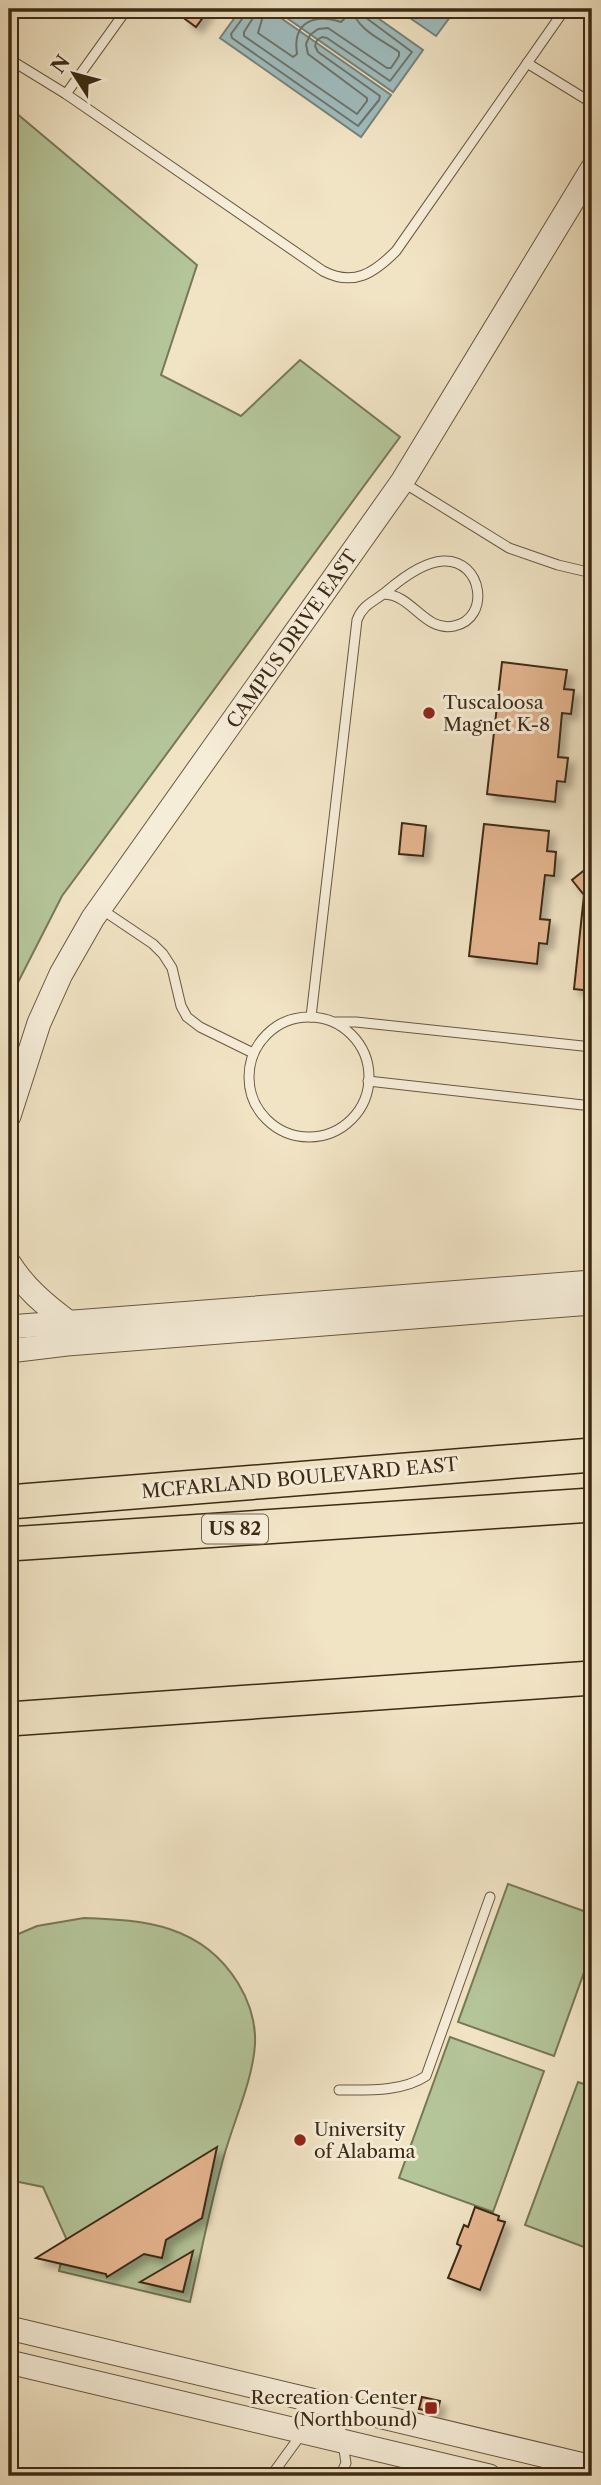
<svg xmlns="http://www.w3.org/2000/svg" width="601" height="2485" font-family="'Libre Caslon Text',serif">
	<defs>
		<filter id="shadow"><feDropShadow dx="6" dy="6" stdDeviation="3.5" flood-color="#0004"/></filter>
	</defs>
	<rect width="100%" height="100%" fill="#f1e4c5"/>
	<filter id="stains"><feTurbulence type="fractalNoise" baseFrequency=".00286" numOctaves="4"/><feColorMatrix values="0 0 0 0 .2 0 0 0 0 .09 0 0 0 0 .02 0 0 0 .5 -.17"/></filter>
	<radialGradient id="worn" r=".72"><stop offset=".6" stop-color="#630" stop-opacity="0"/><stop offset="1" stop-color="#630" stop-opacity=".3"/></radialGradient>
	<!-- green -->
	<g fill="#b4c599" stroke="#787857" stroke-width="2">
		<path d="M9,107L197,265L161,375L241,416L300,360L400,437L62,896L11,996L9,1006Z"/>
		<path d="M508,1884L592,1914V1950L554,2056L458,2022Z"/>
		<path d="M84,1918C146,1920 202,1925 238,1983C249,2001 256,2022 255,2044C253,2082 230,2129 221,2167C209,2212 200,2257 190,2302L59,2271L66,2238L43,2187L9,2180V1938L37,1926Z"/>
		<path d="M450,2037L544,2071L493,2212L399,2178Z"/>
		<path d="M578,2082L592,2087V2250L525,2225Z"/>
	</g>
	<!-- water -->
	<g fill="#9fbcbe" stroke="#77827a" stroke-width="2">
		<path d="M241,9H268L391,95L361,137L220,38Z"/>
		<path d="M274,9H365L423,50L393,92Z"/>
		<path d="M397,9H456L436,36Z"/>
	</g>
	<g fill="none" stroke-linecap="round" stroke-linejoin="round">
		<!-- shore -->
		<g stroke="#6e736a" stroke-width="2">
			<path d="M246,9L245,15L231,34L232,38L358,126L379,100L380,96L318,52L315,46L317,40L322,37L327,38L390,81L412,52L365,17L362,9"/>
			<path d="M255,9L253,18L244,32V36L357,114L367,101V98L308,54L306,44L310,35L318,29L328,28L387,68H391L399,56V52C384,41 355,29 353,9"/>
			<path d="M265,9L258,33L293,57L297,54C292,21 315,14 341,22L344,19L343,9"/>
		</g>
	</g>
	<!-- building -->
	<g fill="#e5b58f" stroke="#3c2a15" stroke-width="2" filter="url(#shadow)">
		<path d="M192,9H209L196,27L185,19Z"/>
		<path d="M502,662L567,670L564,689L574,690L571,714L562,713L558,757L568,758L565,782L557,781L555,802L487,794Z"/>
		<path d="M402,823L426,826L423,856L399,854Z"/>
		<path d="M484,824L549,831L547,851L556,852L554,876L545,875L540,919L550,920L547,944L539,943L537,964L469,956Z"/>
		<path d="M592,864V991L574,989L584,895L572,880Z"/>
		<path d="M217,2147L202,2218L166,2240L162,2258L144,2254L107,2277L106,2274L36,2258Z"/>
		<path d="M475,2207L499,2216L498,2220L505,2222L480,2290L448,2278L461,2246L457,2244L458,2240L464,2225L468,2227Z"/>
		<path d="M193,2251L183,2292L140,2282Z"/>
		<path d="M422,2397L440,2401L437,2413L419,2409Z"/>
	</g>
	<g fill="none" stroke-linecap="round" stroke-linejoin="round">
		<!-- service casing -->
		<g stroke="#695841" stroke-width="11">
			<g id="service">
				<path d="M9,59L66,94L323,271C354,287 374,273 396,251L565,9"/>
				<path d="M527,63L592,103"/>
				<path d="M66,94L127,9"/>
				<path d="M404,483L509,548L558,565L592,573"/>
				<path d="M101,909L153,944L163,954L172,968L181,1006L187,1017L200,1027L253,1053"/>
				<path d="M311,1017L357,620C363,604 374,602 387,591C401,579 424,562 443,561C483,559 491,619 454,626C424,632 413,595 384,594"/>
				<circle cx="309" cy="1077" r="60"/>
				<path d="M336,1022H356L592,1047"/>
				<path d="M368,1081L592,1106"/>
				<path d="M339,2090C368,2090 402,2092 426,2076L490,1897"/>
				<path d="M271,2476L303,2432L337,2406L346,2463L340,2476"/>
			</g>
		</g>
		<!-- tertiary casing -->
		<g stroke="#695841" stroke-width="25">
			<g id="tertiary">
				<path d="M9,1116L39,1023L61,974L93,918L402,482L592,169"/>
				<path d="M9,1263C25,1288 44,1304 68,1322"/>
				<path d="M9,1327L592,1282"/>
				<path d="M9,1351L67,1344L592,1303"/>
				<path d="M9,2328L592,2467"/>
				<path d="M9,2362L489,2476"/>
			</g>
		</g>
		<!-- motorway casing -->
		<g stroke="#3c2a15" stroke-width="36">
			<g id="motorway">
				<path d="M9,1502L592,1455"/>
				<path d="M9,1544L592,1505"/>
				<path d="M9,1719L592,1678"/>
			</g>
		</g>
		<!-- service -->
		<use href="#service" stroke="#f6edd9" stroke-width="9"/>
		<!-- tertiary -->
		<use href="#tertiary" stroke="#f6edd9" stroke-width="23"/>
		<!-- motorway -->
		<use href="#motorway" stroke="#f1e4c5" stroke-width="33"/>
	</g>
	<!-- markers -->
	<g fill="#8f2418" stroke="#f6edd9" stroke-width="2.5">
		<circle cx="429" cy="713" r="7"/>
		<circle cx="300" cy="2140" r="7"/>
		<rect x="424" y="2401" width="14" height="14" rx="3.5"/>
	</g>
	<g text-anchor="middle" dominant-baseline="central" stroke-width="6" stroke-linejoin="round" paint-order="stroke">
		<!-- shield labels -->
		<rect fill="#f6edd9" stroke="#746450" stroke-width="2" x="202" y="1514.5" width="66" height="29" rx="5"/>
		<g font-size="18" font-weight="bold" fill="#3c2a15">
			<text x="235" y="1529">US 82</text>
		</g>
		<!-- street labels -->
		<g font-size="19" fill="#3c2a15" stroke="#f6edd9">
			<text transform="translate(292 639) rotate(-55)">CAMPUS DRIVE EAST</text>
			<text transform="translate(300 1478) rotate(-5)">MCFARLAND BOULEVARD EAST</text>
		</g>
		<!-- poi labels -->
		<g font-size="19" fill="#3c2a15" stroke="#f6edd9" text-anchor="start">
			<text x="443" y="702">Tuscaloosa<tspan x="443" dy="22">Magnet K-8</tspan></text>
			<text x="314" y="2129">University<tspan x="314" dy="22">of Alabama</tspan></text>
			<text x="417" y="2397" text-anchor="end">Recreation Center<tspan x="417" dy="22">(Northbound)</tspan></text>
		</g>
	</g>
	<!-- margin -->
	<rect width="601" height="2485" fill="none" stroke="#f1e4c5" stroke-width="35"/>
	<rect x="10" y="10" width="580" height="2464" fill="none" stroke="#3c2a15" stroke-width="3.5"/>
	<rect x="18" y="18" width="566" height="2450" fill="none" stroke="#3c2a15" stroke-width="2"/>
	<!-- north arrow -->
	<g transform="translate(74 74) rotate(306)" stroke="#f6edd9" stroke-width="5" paint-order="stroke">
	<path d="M0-5L12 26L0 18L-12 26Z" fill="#3c2a15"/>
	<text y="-10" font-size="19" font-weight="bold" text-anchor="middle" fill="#3c2a15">N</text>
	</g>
	<rect width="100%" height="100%" filter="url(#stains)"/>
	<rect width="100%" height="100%" fill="url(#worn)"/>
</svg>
